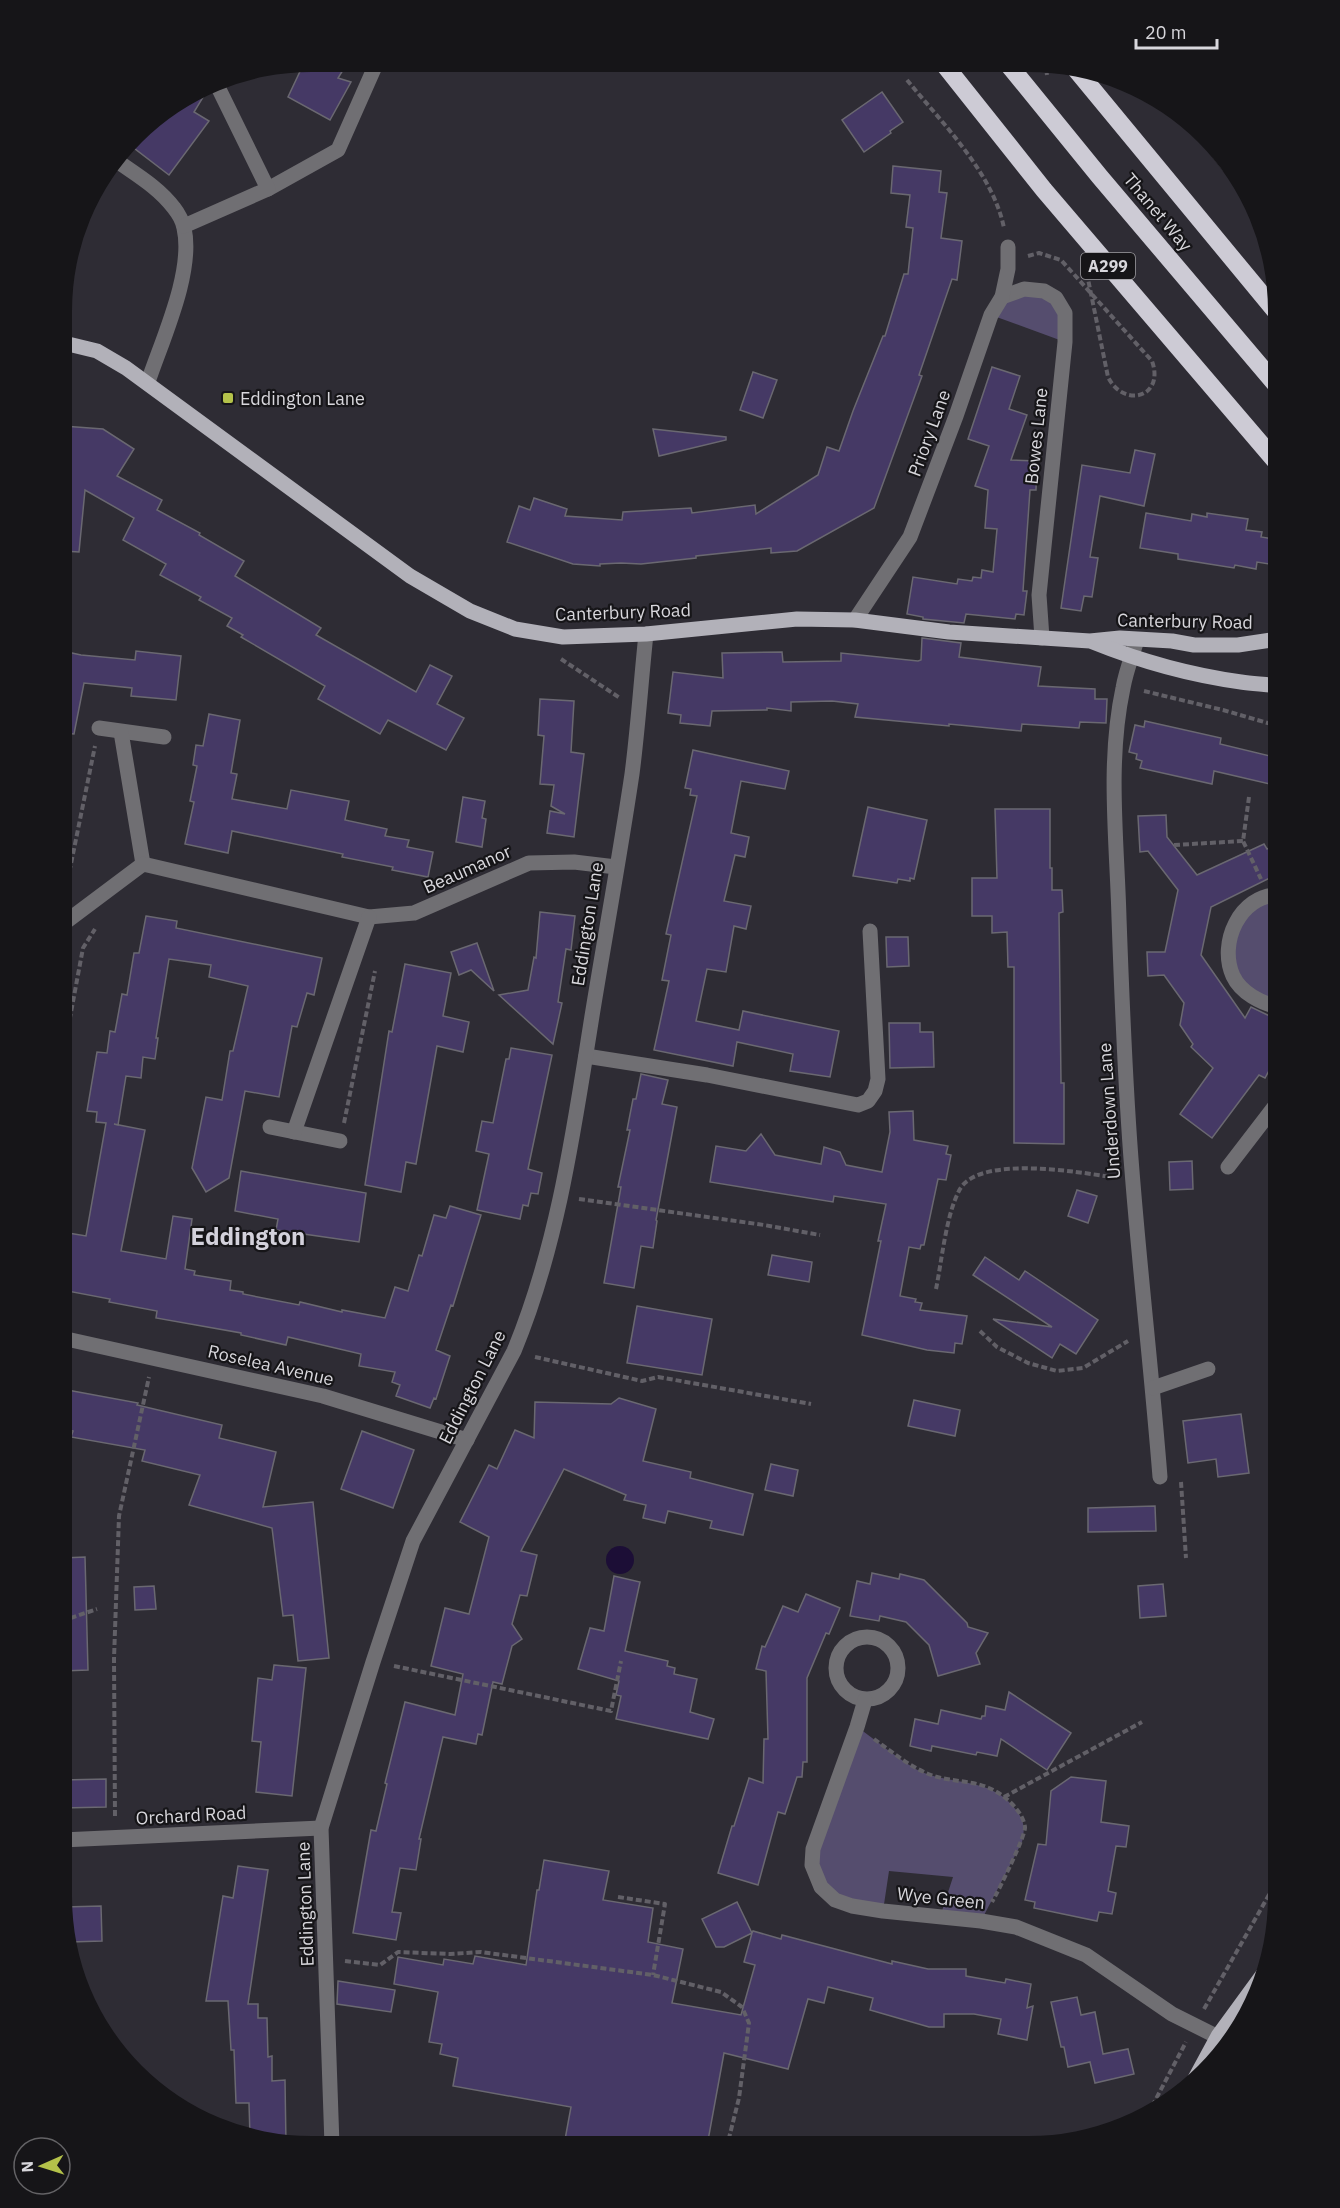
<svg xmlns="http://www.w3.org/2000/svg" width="1340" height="2208" font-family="'IBM Plex Sans',sans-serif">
	<rect width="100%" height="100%" fill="#2e2c34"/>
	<!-- green -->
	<g fill="#554d6e">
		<path d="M866,63H914L917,67L872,71Z"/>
		<path d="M1013,292L1056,298L1065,342L991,315Z"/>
		<path d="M1278,895V1007L1233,976L1235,922Z"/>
		<path d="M857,1727C876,1740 894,1756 914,1768C945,1786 985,1776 1011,1804C1023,1817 1026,1825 1022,1842L981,1921L940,1917L953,1877L889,1871L883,1911L835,1900L812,1859Z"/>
	</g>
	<!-- water -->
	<circle fill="#1c0e36" cx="620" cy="1560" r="14"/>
	<!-- building -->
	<g fill="#453965" stroke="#6a6871" stroke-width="1.5">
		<path d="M311,62H348L338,78L351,82L330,120L288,97L304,63Z"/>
		<path d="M207,86L208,89L194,112L209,121L169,175L130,145L146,124Z"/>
		<path d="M882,92L903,122L890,131L891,133L864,152L842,120Z"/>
		<path d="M893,166L941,171L939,192L947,193L941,238L962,241L957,280L952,279L919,375L922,376L874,508L797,551L771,553V548L696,556V558L641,564L621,563L600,564V566L573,564L507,542L519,506L530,510L534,498L567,509L565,516L622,520L623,512L691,508L692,513L755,505L756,514L818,475L827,447L839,451L853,411L883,336H885L904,274H908L913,228L906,227L910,195L891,193Z"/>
		<path d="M992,367L1020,376L1009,409L1027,415L1011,460L1037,461L1036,490H1030L1023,591H1027L1024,615L1016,614L1015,619L966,614L964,623L923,619V617L907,614L913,577L957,584L958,579L972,581L973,577L981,578L982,570L993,572L997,529L985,528L988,490L975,486L989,446L968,439Z"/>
		<path d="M753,372L777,380L763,418L740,410Z"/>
		<path d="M63,426L103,429L134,449L117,476L162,500L157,510L200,533L199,535L244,561L235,576L321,628L316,635L416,692L430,665L452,676L437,704L464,718L446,750L388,720L380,734L318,699L325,686L241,637L243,635L227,626L232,618L199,600L201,597L160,575L166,564L123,540L134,518L85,490L79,552L63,551Z"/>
		<path d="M653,429L726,437V440L659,456Z"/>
		<path d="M1135,450L1155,454L1144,506L1100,496L1090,557L1098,558L1092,597L1084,596L1081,611L1061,608L1082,465L1130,473Z"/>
		<path d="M1146,513L1191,521L1192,514L1207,517V513L1248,519L1246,530L1262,532L1261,537L1273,539L1269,564L1257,562L1256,569L1235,565L1234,568L1178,559V554L1140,548Z"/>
		<path d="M922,638L961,643L959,657L1041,667L1038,686L1095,689V699H1107L1106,723L1080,722L1079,728L1022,724L1021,731L949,724V726L855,717L858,704L832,701L791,702V711L767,708V710L712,711L710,726L680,723L681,715L668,713L673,672L723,678L722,653L782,652L783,662L841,661V653L918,661L921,660Z"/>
		<path d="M63,651L81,655L135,660L136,651L181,656L176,700L131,696L132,688L84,683L74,734L63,733Z"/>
		<path d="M540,699L574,701L571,752L584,754L574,837L547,833L550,811L565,814L551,806L554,785L540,784L544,736L538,735Z"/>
		<path d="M209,714L240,720L231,773L237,774L232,799L287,809L291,790L349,801L345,820L387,829L385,836L409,840L407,847L433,852L428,877L392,870L393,867L342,857L343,854L232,831L228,853L185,844L194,802L190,801L197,766L193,765L196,745L203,746Z"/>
		<path d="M1145,721L1221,738L1220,744L1278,758V786L1214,771L1212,784L1140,768L1142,761L1136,759L1137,754L1129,752L1135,725L1144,727Z"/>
		<path d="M693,750L789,771L785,789L741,781L731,833L749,837L745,857L735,855L724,901L751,906L746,929L734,926L726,972L707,969L696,1021L739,1030L743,1011L839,1031L830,1077L790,1071L793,1054L737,1042L733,1066L654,1050L669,981L662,980L671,935L666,934L697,796L690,795L691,789L685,788Z"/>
		<path d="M463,797L485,801L482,818L486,819L482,847L456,842Z"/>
		<path d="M868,807L927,820L914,879L910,878V881L898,879L897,883L853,876Z"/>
		<path d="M995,809H1050V868H1052V890H1062L1063,912L1059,913L1061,1083H1064V1144L1014,1143V967H1008L1007,932L992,933V916H972V878H997Z"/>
		<path d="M1166,815L1167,837L1197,875L1264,844L1267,849L1278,844V874L1211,907L1201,955L1245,1018L1251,1007L1278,1020V1054L1265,1078L1259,1075L1212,1138L1180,1114L1213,1068L1191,1047L1193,1044L1180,1025L1184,1003L1164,975L1148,976L1147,952H1165L1178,890L1148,851L1140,852L1138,816Z"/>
		<path d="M540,912L575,916L571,950L566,949L558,1002L562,1003L553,1044L499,995L528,990L534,957L536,958Z"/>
		<path d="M146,916L177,921L176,928L322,958L314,995L307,993L297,1027L292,1026L279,1097L245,1091L229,1178L206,1192L192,1168L206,1097L222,1100L230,1051H233L248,986L209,977L211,965L169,959L156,1038H158L155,1059L143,1057L141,1078L126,1076L118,1125L114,1124L145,1130L121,1251L166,1259L173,1216L192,1219L185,1269L195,1271L194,1275L231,1281L230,1290L243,1292V1294L299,1305L300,1302L342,1312V1310L385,1318L395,1287L408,1291L419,1255L422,1256L434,1215L446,1218L450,1206L481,1215L453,1306L451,1305L436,1350L450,1356L436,1399L434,1398L430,1408L396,1396L400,1385L392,1382L395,1372L359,1366L361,1354L288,1337L286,1345L241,1335V1333L156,1318L157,1311L109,1302L110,1299L62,1290V1232L86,1236L106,1123L96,1122L97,1112L87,1111L97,1052L107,1053L110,1031L115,1032L122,994L127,995L134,953H139Z"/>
		<path d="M886,937H908L909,966L887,967Z"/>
		<path d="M477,943L494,991L471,970L459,975L451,952Z"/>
		<path d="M405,964L451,973L443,1016L469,1022L463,1052L437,1046L416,1164L406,1162L401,1192L365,1185L389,1031L392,1032Z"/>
		<path d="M889,1023H920V1032H933L934,1067L890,1068Z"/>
		<path d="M511,1048L552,1055L528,1169L542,1173L538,1194L531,1193L528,1206L523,1205L520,1219L477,1210L489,1154L476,1151L482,1121L493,1123L506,1059H509Z"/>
		<path d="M641,1074L668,1080L662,1104L677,1107L656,1220L657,1221L653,1248L641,1246L634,1288L604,1283L621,1187H618L630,1130H627L633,1099H636Z"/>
		<path d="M913,1111L914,1140L948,1146L946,1154L951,1155L946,1180L938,1179L924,1245H921L920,1249L909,1247L900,1296L916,1299L915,1302L922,1303L920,1310L967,1316L962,1344L955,1343L954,1353L927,1350L862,1335L881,1241H878L886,1204L834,1196L833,1202L710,1182L716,1146L746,1151L761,1134L775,1155L821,1164L824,1147L840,1152L846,1165L882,1172L890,1132L889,1112Z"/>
		<path d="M1192,1161L1193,1189L1170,1190L1169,1162Z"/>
		<path d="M241,1171L366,1193L359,1242L276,1230L278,1219L235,1211Z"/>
		<path d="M1077,1190L1097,1196L1088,1223L1068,1216Z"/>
		<path d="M772,1255L812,1262L809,1282L768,1275Z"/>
		<path d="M985,1257L1019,1280L1025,1271L1098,1320L1076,1354L1060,1344L1052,1358L993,1319L1052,1327L973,1275Z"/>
		<path d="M637,1306L712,1319L702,1375L627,1363Z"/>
		<path d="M62,1389L138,1403L137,1405L222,1425L219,1438L276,1452L263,1507L313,1502L329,1658L298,1661L293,1615L283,1616L272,1528L189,1505L200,1475L142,1461L145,1450L71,1437L73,1431L62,1428Z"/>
		<path d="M619,1398L656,1409L643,1461L691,1472L690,1478L753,1494L743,1535L710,1528L712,1521L668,1511L665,1523L643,1518L646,1505L624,1500L626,1495L564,1469L521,1551L537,1555L527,1596L520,1595L512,1624L522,1639L512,1646L502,1684L493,1682L482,1735L478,1734L476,1744L443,1737L419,1839H421L416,1870L400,1868L392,1912L401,1913L396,1940L353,1933L371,1830L376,1831L387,1784L385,1783L405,1702L455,1715L463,1674L431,1666L445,1608L469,1614L489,1537L460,1522L489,1465L497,1469L515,1430L534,1438L535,1402L611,1404Z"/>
		<path d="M914,1400L960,1410L955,1436L908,1426Z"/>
		<path d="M1241,1414L1249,1473L1218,1477L1216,1459L1188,1463L1183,1421Z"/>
		<path d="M362,1431L414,1450L393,1508L341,1489Z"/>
		<path d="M771,1464L798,1470L793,1496L765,1490Z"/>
		<path d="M1155,1506L1156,1531L1088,1532V1508Z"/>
		<path d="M85,1557L88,1670L62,1671V1558Z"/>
		<path d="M872,1573L899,1579L900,1574L924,1580L967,1623L968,1627L988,1633L976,1653L980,1664L938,1676L929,1645L906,1622L880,1616L879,1621L850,1616L857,1581L870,1584Z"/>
		<path d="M614,1576L640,1582L625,1651L668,1661L667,1666L675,1668L674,1674L697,1679L690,1712L714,1719L708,1739L616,1719L621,1696L616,1695L619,1681L578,1669L590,1628L604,1631Z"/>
		<path d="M1163,1584L1166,1616L1140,1618L1138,1586Z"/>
		<path d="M154,1586L156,1609L135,1610L134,1587Z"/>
		<path d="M806,1594L840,1608L829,1634L826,1633L807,1678V1762H803L802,1777H797L785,1814L778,1812L758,1885L718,1873L732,1826H734L749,1778L763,1783L764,1739H768L766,1671L756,1669L762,1646L765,1647L783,1606L798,1612Z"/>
		<path d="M274,1665L306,1668L292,1796L256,1792L261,1742L252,1741L258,1678L272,1680Z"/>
		<path d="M1009,1692L1071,1733L1047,1770L1001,1739L997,1756L977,1752L976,1755L932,1746L931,1751L910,1746L915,1719L938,1724L941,1710L981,1719L982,1716H985L986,1706L1005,1710Z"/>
		<path d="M1071,1777L1106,1781L1101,1822L1129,1826L1126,1847L1116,1846L1108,1891L1116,1893L1112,1914L1099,1912L1097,1921L1034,1908L1035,1902L1025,1900L1038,1844L1046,1845L1051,1791Z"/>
		<path d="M106,1779V1807L62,1808V1780Z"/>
		<path d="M544,1860L609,1871L603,1900L653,1908L648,1942L683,1949L672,2003L741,2015L755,1965L744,1962L752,1933L724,1947H716L702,1919L737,1902L752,1933L753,1931L781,1939L782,1935L892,1964V1961L928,1969H966V1976L1005,1983L1006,1979L1031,1984L1027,2008L1033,2006L1027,2040L998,2034L1001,2019L974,2014H944V2027H929L870,2010L873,1998L828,1987L824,2003L808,1999L788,2069L724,2053L707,2146L564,2145L571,2107L453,2086L458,2058L440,2054L442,2044L429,2042L438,1992L394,1984L398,1957L443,1965L444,1959L473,1964L475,1956L526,1965L537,1890H539Z"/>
		<path d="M238,1866L268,1870L248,2004H258V2018H267L268,2057L272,2056V2081L285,2080L286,2144L250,2137L249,2103H236L234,2050H231L228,2001H206L223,1896L233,1898Z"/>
		<path d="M101,1906L102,1941L70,1942L64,1907Z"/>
		<path d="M338,1981L395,1990L391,2012L337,2004Z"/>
		<path d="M1077,1997L1081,2015L1095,2012L1103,2054L1128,2049L1134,2074L1095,2083L1090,2062L1068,2067L1064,2047H1061L1051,2002Z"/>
	</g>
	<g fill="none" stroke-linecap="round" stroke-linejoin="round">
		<!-- path -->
		<g stroke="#626067" stroke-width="4" stroke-dasharray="6 3" stroke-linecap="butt">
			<path d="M1045,64L1047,75"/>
			<path d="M907,80C942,123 993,173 1004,228"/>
			<path d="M1028,256L1039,253L1061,260L1152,361C1165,397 1124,409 1108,377L1088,279"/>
			<path d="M561,659L620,698"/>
			<path d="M1144,691L1223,710L1278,726"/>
			<path d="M1249,797L1243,841L1261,879"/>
			<path d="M1174,845L1243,841"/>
			<path d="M64,898L95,746"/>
			<path d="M63,1055L83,948L95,929"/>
			<path d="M344,1123L375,971"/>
			<path d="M579,1199L764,1225L820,1235"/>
			<path d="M936,1289C942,1260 946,1214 960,1189C980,1155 1078,1172 1111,1177"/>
			<path d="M980,1331L997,1347L1028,1363L1057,1371L1083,1368L1128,1341"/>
			<path d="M535,1357L642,1381L658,1377L811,1404"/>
			<path d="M1181,1482L1186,1558"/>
			<path d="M62,1621L97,1609"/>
			<path d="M394,1666L611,1711L621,1661"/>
			<path d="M874,1739C892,1752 910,1767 931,1775C950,1782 971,1780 989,1788C1004,1794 1023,1811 1025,1827C1026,1835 998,1892 992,1902"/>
			<path d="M1004,1797L1142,1722"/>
			<path d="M115,1816L114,1659L119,1516L149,1377"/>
			<path d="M618,1897L665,1904L653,1975"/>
			<path d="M345,1961L380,1965L398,1952L450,1954L481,1952L653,1975L721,1992L742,2007L749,2023L739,2098L729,2138"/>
			<path d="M1204,2009L1278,1879"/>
			<path d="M1148,2114L1186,2042"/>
		</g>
		<!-- minor -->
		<g stroke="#706f73" stroke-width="15">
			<path d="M117,161C137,175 159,188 174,208C178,213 183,222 184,228C194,272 162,340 148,382"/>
			<path d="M268,189L338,150L377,62"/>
			<path d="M184,226L268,189L215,81"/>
			<path d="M1002,297L1024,289L1044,291L1056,298L1065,313V342L1039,595L1042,638"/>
			<path d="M855,620L910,537L956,416L991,315L1002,297L1008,269V247"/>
			<path d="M1137,640C1132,656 1126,671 1123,688C1107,763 1117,841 1119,918C1122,1002 1125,1087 1132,1171C1140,1273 1152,1375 1160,1477"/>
			<path d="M99,728L164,737"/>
			<path d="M121,732L143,864"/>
			<path d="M63,924L143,864L369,917L414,913L529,863L574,862L616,867"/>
			<path d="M1278,1007C1261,1003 1241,993 1233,976C1218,943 1240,895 1278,895"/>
			<path d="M586,1056L707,1075L858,1105L868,1101L875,1091L878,1079L870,931"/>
			<path d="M270,1127L340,1141"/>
			<path d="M294,1132L369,917"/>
			<path d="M1228,1167L1278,1102"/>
			<path d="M62,1338L323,1396L467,1440"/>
			<path d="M1153,1388L1208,1369"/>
			<circle cx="867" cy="1668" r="31"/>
			<path d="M865,1700L857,1727L813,1849L812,1865L821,1887L835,1900L852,1906L883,1911L981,1921L1016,1927L1086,1955L1172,2014L1230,2043"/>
			<path d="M62,1840L321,1828"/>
			<path d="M332,2145L321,1828L373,1662L413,1541L514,1351C558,1245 574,1129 592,1016C605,936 620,855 632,774C638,728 641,681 646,634"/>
		</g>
		<!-- major -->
		<g stroke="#b2b1b9" stroke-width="15">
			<path d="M64,343L97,351L126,368L410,576L470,611L515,629L563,637L646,634L797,619L855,620L949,632L1090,641L1120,638L1172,641L1194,645H1238L1278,639"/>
			<path d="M1093,642C1140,661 1190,675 1241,682C1253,684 1266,684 1278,686"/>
			<path d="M1192,2084L1218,2036L1264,1973"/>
		</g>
		<!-- highway -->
		<g stroke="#cdcbd5" stroke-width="18">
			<path d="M943,63L1044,190L1278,464"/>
			<path d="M1008,64L1100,177L1278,387"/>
			<path d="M1074,67L1278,314"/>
			<path d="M1220,152L1230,165"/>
		</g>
	</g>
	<!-- markers -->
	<rect fill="#b4c24a" stroke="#161518" stroke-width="2" x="222" y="392" width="12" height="12" rx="3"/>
	<g text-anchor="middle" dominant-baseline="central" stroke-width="4.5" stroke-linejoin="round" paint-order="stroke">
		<!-- shield labels -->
		<rect fill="#161518" stroke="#9e9da1" stroke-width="1.5" x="1081" y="253" width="54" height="26" rx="4.5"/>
		<g font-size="16" font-weight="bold" fill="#d8d7dc">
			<text x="1108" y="266">A299</text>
		</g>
		<!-- street labels -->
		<g font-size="18" fill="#d8d7dc" stroke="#161518">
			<text transform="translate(1158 212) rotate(50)">Thanet Way</text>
			<text transform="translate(929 433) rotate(-70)">Priory Lane</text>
			<text transform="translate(1036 436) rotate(-84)">Bowes Lane</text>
			<text transform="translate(623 612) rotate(-2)">Canterbury Road</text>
			<text transform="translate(1185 621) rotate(1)">Canterbury Road</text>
			<text transform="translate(467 869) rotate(-24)">Beaumanor</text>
			<text transform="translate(587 924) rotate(-81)">Eddington Lane</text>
			<text transform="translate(1109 1111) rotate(-94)">Underdown Lane</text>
			<text transform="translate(271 1365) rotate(13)">Roselea Avenue</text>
			<text transform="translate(472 1387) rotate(-63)">Eddington Lane</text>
			<text transform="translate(191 1815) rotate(-3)">Orchard Road</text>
			<text transform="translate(941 1898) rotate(6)">Wye Green</text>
			<text transform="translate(305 1904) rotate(-92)">Eddington Lane</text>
		</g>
		<!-- poi labels -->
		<g font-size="18" fill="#d8d7dc" stroke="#161518" text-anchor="start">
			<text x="240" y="398">Eddington Lane</text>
		</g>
		<!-- district labels -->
		<g font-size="24" font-weight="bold" fill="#d3d1db" stroke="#161518">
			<text x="248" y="1236">Eddington</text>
		</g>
	</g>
	<!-- crop -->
	<path d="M0 0H1340V2208H0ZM311 72H1029A239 239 0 0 1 1268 311V1897A239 239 0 0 1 1029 2136H311A239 239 0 0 1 72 1897V311A239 239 0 0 1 311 72Z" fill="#161518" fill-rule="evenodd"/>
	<!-- north arrow -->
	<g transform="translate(42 2166) rotate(267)"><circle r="28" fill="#161518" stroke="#646366" stroke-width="1.5"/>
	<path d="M0-4.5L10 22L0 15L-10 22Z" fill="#b4c24a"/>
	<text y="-9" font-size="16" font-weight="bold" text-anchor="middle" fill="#d8d7dc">N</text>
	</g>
	<!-- scale -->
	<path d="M1136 39v9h81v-9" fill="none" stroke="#d8d7dc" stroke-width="3"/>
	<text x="1145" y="39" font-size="18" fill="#d8d7dc" stroke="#161518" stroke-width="4.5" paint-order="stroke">20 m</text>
</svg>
